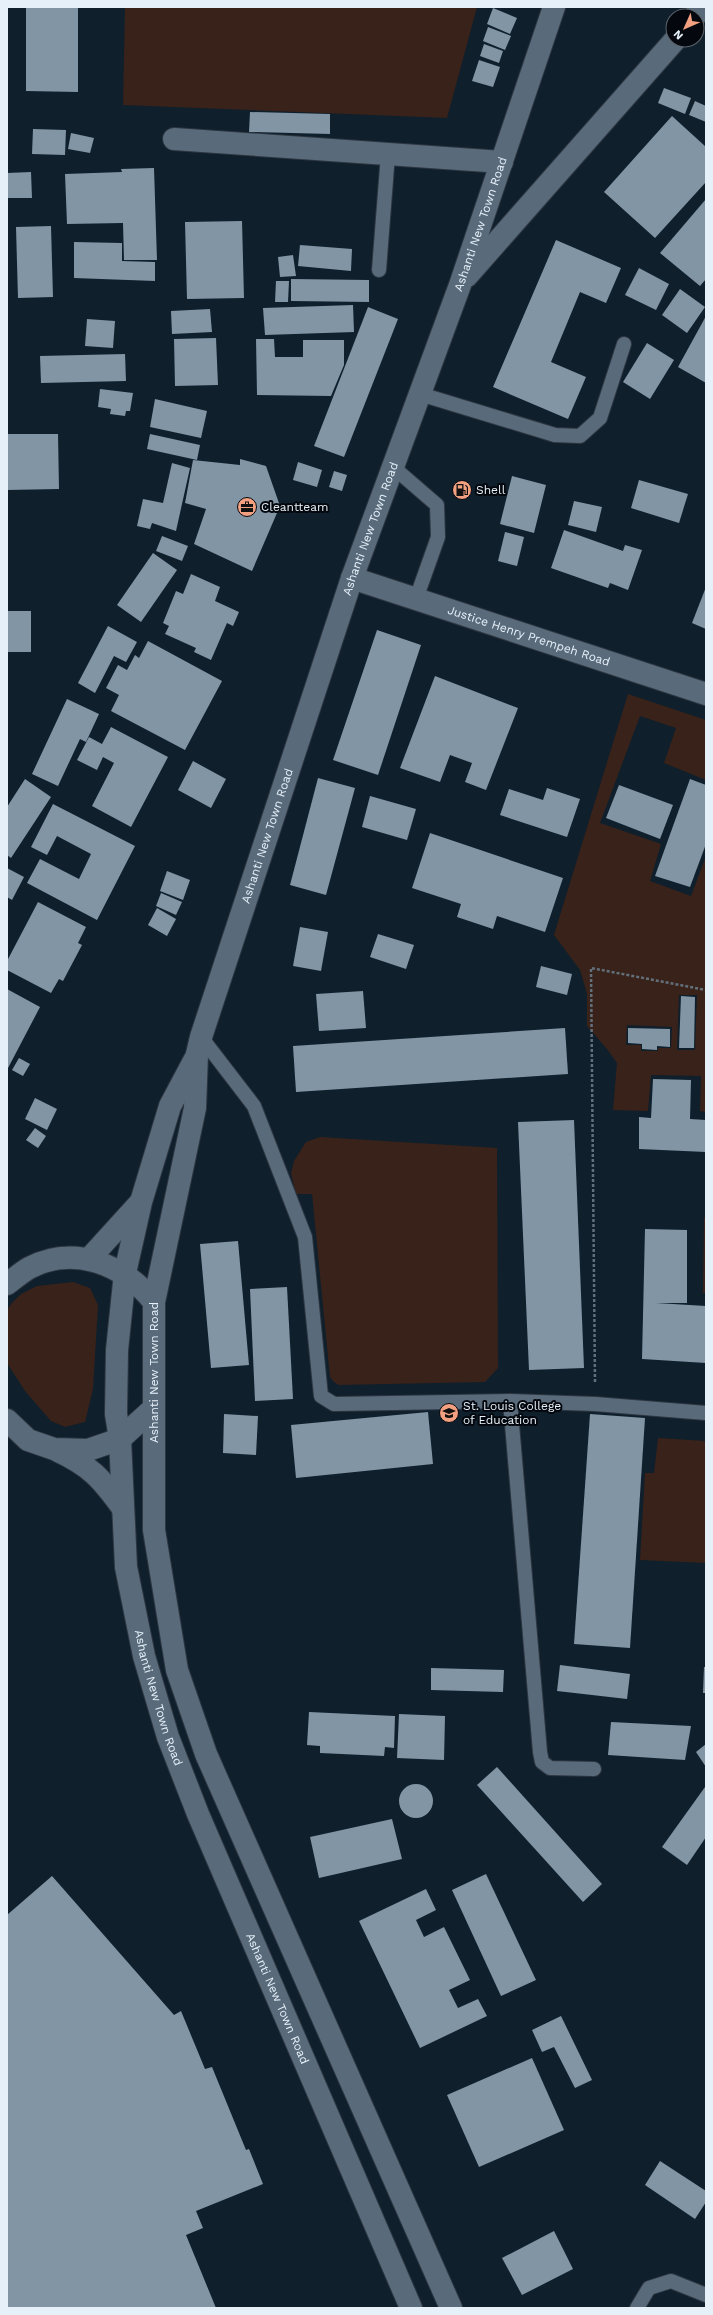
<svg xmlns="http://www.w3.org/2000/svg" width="713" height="2315" font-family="'Work Sans',sans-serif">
	<rect width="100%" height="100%" fill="#0f1f2c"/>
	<!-- green -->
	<g fill="#392219" fill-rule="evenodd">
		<path d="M125,7H477L447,118L123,105Z"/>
		<path d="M628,694L706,720V780L664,763L676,728L640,716L600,823L661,844L650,881L691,896L706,856V1112L700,1111L701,1076L651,1075L648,1111L613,1110L617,1063L607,1049L587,1026V994L580,970L554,935ZM679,995H697L695,1050H677ZM627,1025L672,1027L671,1048H658V1051H641V1045H626Z"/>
		<path d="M320,1137L497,1148L498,1368L485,1382L339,1385L334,1382L330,1377L312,1194H296L291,1173L294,1161L306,1142Z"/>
		<path d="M704,1217H706V1293H703Z"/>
		<path d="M73,1282L90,1288L98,1305L93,1389L85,1422L65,1427L51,1421L25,1391L7,1363V1311L11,1304L21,1294L37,1286Z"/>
		<path d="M658,1438L706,1441V1563L640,1560L645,1473H654Z"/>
	</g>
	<!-- building -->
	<g fill="#8295a5">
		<path d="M26,7H78V92L26,91Z"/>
		<path d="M493,8L517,18L510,34L487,24Z"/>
		<path d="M488,27L511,36L505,50L483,41Z"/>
		<path d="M484,44L503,51L499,63L480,56Z"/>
		<path d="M479,60L500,67L493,87L472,81Z"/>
		<path d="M664,88L691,98L685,114L658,103Z"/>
		<path d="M695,101L706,106V122L689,115Z"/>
		<path d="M250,112L330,114V134L249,132Z"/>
		<path d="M672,116L706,147V182L655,238L604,192Z"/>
		<path d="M33,129L66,130L65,155L32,154Z"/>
		<path d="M71,133L94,138L90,153L68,149Z"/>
		<path d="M154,168L157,260H124L123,223L67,224L65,174L122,172L121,169Z"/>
		<path d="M31,172L32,198H7V173Z"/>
		<path d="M706,199V279L700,286L660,253Z"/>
		<path d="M242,221L244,298L187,299L185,222Z"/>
		<path d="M51,226L53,297L18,298L16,227Z"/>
		<path d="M556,240L621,268L606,303L580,292L551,362L586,377L568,419L493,387Z"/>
		<path d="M74,242L122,243V261L155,262V281L74,278Z"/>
		<path d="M300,245L352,249L351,271L298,266Z"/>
		<path d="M293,255L296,276L280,277L278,257Z"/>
		<path d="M639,268L669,284L656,310L625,295Z"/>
		<path d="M291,279L369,280V302L291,301Z"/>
		<path d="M276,281H289L288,302H275Z"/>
		<path d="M680,289L705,307L687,333L662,315Z"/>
		<path d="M353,305L354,332L265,335L263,308Z"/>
		<path d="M368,307L398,319L344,457L314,446Z"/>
		<path d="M210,309L212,332L172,334L171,311Z"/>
		<path d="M706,316V383L678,367Z"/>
		<path d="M87,319L115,321L113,348L85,346Z"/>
		<path d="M216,338L218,385L175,386L174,339Z"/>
		<path d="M256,339H274L275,357H303V340H344V365L331,396L257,395Z"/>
		<path d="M647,343L674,360L650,399L623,382Z"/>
		<path d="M125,354L126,381L41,383L40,356Z"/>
		<path d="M100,389L133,393L130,411H126L125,416L110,414L111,409L98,407Z"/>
		<path d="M155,399L207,411L201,438L150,427Z"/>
		<path d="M7,434H58L59,489L7,490Z"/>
		<path d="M150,434L200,445L197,460L147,449Z"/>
		<path d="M240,459L266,466L280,506L252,571L194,544L206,509L185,503L193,460L240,465Z"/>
		<path d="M298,462L322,470L317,487L293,480Z"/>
		<path d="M172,463L190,468L176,531L152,523L150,529L137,526L143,499L163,503Z"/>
		<path d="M334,471L347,475L342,491L329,487Z"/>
		<path d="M512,476L546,485L534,533L500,524Z"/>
		<path d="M639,480L688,494L679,523L631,508Z"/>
		<path d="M574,501L602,507L596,532L568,525Z"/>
		<path d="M564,530L623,551L625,545L642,550L628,590L610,583L608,588L551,568Z"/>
		<path d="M505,532L524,537L517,566L498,561Z"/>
		<path d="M162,536L188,546L182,561L156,551Z"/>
		<path d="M153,553L177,570L141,622L117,605Z"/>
		<path d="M191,574L220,587L215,601L239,612L233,626L227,623L211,660L194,652L196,648L165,634L169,626L163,623L176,591L183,594Z"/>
		<path d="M706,587V629L692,623Z"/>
		<rect x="7" y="611" width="24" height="41"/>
		<path d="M108,626L137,642L126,662L114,656L95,693L78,683Z"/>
		<path d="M377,630L421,645L378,775L333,760Z"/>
		<path d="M148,641L222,681L185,750L111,711L119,695L106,688L118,665L127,670L135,655L139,658Z"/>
		<path d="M435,676L518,708L486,790L465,782L472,763L450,755L440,782L400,768Z"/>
		<path d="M67,699L99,714L86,742L80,739L58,786L32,774Z"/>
		<path d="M111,727L168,757L131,827L92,806L114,763L103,757L97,770L77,760L89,737L102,744Z"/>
		<path d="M193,761L226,779L211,808L178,790Z"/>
		<path d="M318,778L355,788L326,895L290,885Z"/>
		<path d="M25,779L51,797L11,858L7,855V807Z"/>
		<path d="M690,779L706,785V844L690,887L655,876Z"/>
		<path d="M619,785L673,805L660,839L606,818Z"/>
		<path d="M547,788L580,799L567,837L500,815L509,789L543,800Z"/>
		<path d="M370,796L416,809L407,840L362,827Z"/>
		<path d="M53,804L135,846L97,920L27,883L40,859L79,879L91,854L57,836L47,855L31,847Z"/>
		<path d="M430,833L563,878L545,932L497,916L493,929L457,917L461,904L412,888Z"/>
		<path d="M7,868L24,877L12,900L7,897Z"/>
		<path d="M167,871L190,880L183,900L160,891Z"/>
		<path d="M161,893L182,902L176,915L156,906Z"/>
		<path d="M38,902L86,927L78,943L82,945L63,981L59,979L51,993L7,970V961Z"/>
		<path d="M157,908L176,919L167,936L148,925Z"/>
		<path d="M300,927L328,932L321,971L293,966Z"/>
		<path d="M378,934L414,945L406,969L370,957Z"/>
		<path d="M541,966L572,974L567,995L536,987Z"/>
		<path d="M7,989L40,1007L7,1070Z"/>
		<path d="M363,991L366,1028L319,1031L316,994Z"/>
		<path d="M681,996L695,997L694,1048H679Z"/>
		<path d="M565,1028L568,1074L296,1092L293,1046Z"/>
		<path d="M628,1028L670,1029V1047L657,1046V1050L642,1049V1044L628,1043Z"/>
		<path d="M19,1058L30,1064L23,1076L12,1070Z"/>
		<path d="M653,1079L691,1080L690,1119L706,1120V1152L639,1149V1117L651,1118Z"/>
		<path d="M35,1098L57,1109L47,1130L25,1119Z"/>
		<path d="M574,1120L584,1368L529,1370L518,1122Z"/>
		<path d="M35,1128L46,1136L38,1148L26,1140Z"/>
		<path d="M645,1229L687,1230V1303H656L706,1306V1363L642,1359Z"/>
		<path d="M238,1241L249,1365L211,1368L200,1244Z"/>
		<path d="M287,1287L293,1399L255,1401L250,1289Z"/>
		<path d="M428,1412L433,1464L296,1478L291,1425Z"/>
		<path d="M224,1414L258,1416L256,1455L223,1453Z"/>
		<path d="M590,1414L645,1418L630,1648L574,1644Z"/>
		<path d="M560,1665L630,1674L627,1699L557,1691Z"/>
		<path d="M704,1667H706V1693H703Z"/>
		<path d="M431,1668L504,1670L503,1692L431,1690Z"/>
		<path d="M309,1712L395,1716L394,1748L385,1747L384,1756L320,1753V1746L307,1745Z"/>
		<path d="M399,1714L445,1716L444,1760L397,1758Z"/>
		<path d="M611,1722L691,1726L685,1760L608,1755Z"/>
		<path d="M706,1744V1767L696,1752Z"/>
		<path d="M497,1767L602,1884L583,1902L477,1785Z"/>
		<circle cx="416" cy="1801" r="17"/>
		<path d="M705,1787L706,1837L687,1865L662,1847Z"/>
		<path d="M392,1819L402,1859L319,1878L310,1837Z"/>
		<path d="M486,1874L536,1980L501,1996L452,1890Z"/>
		<path d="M52,1876L174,2015L181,2011L205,2069L212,2067L246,2150L249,2149L263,2184L196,2211L203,2228L186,2235L216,2308H7V1915Z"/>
		<path d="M426,1889L436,1910L416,1920L424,1937L444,1927L470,1980L449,1990L458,2008L478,1999L487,2016L420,2048L359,1921Z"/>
		<path d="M561,2016L592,2080L575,2088L554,2047L542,2052L532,2030Z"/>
		<path d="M532,2058L564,2130L479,2167L447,2095Z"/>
		<path d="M660,2161L706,2191V2202L695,2219L645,2185Z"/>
		<path d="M554,2231L573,2269L522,2295L502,2258Z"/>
	</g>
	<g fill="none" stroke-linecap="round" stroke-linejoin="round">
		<!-- service casing -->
		<g stroke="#2e3742" stroke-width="16">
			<g id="service">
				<path d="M379,270L388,154"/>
				<path d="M420,394L555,435L580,436L600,418L624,344"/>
				<path d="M393,467L437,505L438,537L416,599"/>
				<path d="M201,1037L254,1106L305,1237L321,1396L334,1404L510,1401L595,1404L706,1413"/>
				<path d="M510,1401L540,1752L542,1762L550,1768L594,1769"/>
				<path d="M637,2308L649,2288L671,2281L706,2295"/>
			</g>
		</g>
		<!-- minor casing -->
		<g stroke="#2e3742" stroke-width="24">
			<g id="minor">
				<path d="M174,139L502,162"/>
				<path id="s1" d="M352,578L706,694"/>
			</g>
		</g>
		<!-- tertiary casing -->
		<g stroke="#2e3742" stroke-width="24">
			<g id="tertiary">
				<path d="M695,16L702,7"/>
				<path d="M467,276L675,40"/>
				<path id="s2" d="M195,1059L170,1106L141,1202L125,1273L117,1350L116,1414L120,1439L126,1567L144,1656L168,1737L198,1814L411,2308"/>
				<path d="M89,1259L139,1204"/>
				<path d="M7,1284C14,1279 22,1272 29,1268C75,1244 124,1265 154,1302"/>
				<path d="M7,1420L28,1440L54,1449L88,1450L120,1439L154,1408"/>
				<path d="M58,1451C90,1466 101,1478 122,1507"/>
				<path id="s3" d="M451,2308L206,1754L177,1670L154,1530V1302L195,1108L197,1054L201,1037L352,578L460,285L554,7"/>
			</g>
		</g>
		<!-- path -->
		<path stroke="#62707b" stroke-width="2.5" stroke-dasharray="3 2" stroke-linecap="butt" d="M595,1382L591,968L706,990"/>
		<!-- service -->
		<use href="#service" stroke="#596b7b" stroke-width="14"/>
		<!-- minor -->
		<use href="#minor" stroke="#596b7b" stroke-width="22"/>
		<!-- tertiary -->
		<use href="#tertiary" stroke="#596b7b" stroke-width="22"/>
	</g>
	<!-- icons -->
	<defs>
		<g id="fuel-disc" transform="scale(1)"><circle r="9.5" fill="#f2a080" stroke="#04080e"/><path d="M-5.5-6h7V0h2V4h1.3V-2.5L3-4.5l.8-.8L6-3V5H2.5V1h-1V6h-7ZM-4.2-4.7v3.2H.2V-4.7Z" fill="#111"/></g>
		<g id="office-disc" transform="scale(1)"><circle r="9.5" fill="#f2a080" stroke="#04080e"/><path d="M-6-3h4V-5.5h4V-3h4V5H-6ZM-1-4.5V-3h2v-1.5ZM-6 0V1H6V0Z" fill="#111"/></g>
		<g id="university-disc" transform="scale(1)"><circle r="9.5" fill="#f2a080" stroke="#04080e"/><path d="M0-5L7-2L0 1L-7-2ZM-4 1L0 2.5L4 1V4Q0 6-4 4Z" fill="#111"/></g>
	</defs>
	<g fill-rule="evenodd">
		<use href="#fuel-disc" x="462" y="490"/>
		<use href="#office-disc" x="247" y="507"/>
		<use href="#university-disc" x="449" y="1413"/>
	</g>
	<g text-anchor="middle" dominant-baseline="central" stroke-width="4" stroke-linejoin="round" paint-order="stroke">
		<!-- street labels -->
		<g font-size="12" fill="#e6f0f9" stroke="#04080e">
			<text stroke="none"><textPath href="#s3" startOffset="2194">Ashanti New Town Road</textPath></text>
			<text stroke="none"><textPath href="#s3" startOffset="1870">Ashanti New Town Road</textPath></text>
			<text stroke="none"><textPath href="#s1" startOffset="186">Justice Henry Prempeh Road</textPath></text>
			<text stroke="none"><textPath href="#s3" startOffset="1546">Ashanti New Town Road</textPath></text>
			<text stroke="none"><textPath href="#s3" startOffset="994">Ashanti New Town Road</textPath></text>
			<text stroke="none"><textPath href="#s2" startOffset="656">Ashanti New Town Road</textPath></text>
			<text stroke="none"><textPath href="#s2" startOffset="980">Ashanti New Town Road</textPath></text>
		</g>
		<!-- poi labels -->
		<g font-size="12" fill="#e6f0f9" stroke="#04080e" text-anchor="start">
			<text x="476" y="490">Shell</text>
			<text x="261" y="507">Cleantteam</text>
			<text x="463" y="1406">St. Louis College<tspan x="463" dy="14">of Education</tspan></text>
		</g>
	</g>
	<!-- border -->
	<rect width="713" height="2315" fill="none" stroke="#e6f0f9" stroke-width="16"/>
	<!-- north arrow -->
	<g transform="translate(685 28) rotate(225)"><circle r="19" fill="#04080e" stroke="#5e656c"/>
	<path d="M0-3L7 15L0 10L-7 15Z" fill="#f2a080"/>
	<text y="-6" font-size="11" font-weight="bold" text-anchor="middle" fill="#e6f0f9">N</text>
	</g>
</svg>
